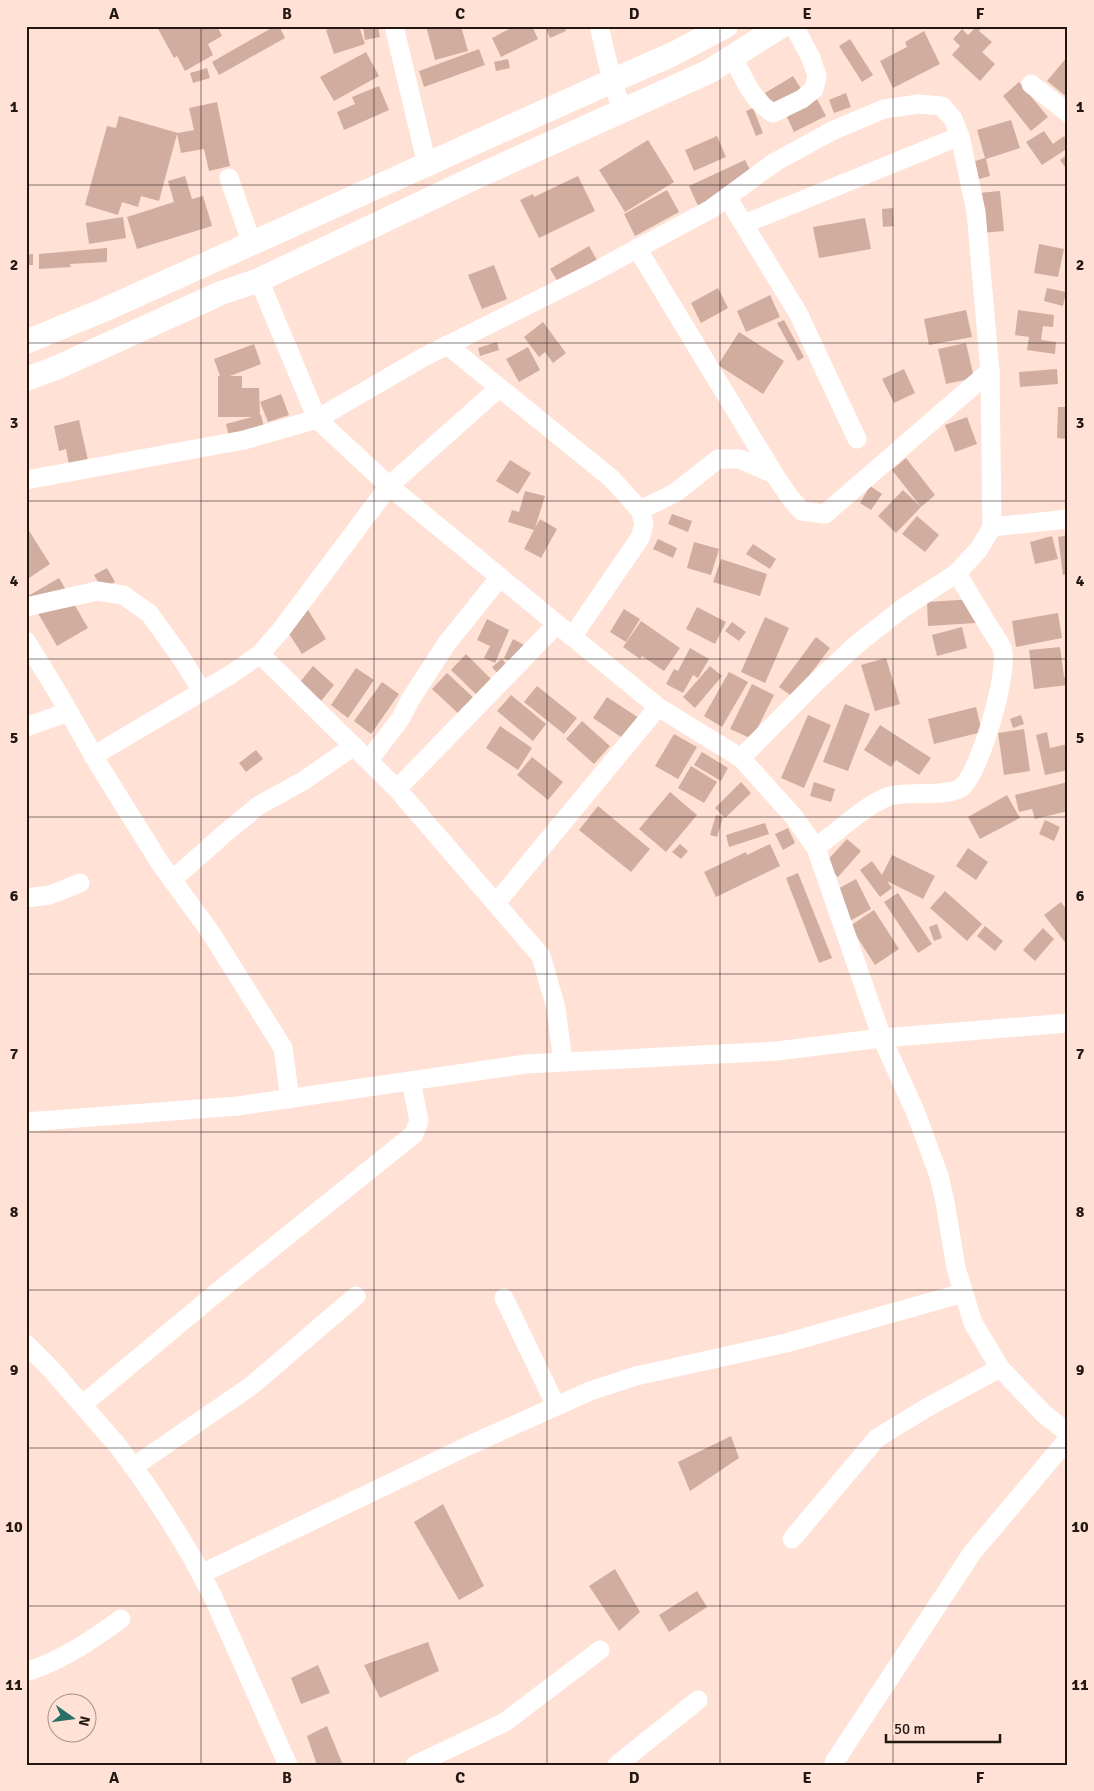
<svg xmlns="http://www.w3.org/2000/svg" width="1094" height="1791" font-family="Signika,sans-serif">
	<rect width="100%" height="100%" fill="#ffe1d6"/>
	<!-- building -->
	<g fill="#d0ad9f">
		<path d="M26,26H51V28L26,29Z"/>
		<path d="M159,26H217L222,36L208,44L213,55L185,71L177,56L174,58L157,27Z"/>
		<path d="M275,26H279L285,38L219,75L212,62Z"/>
		<path d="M338,26H359L365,44L334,54L326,30Z"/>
		<path d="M363,26H378L380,37L365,40Z"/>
		<path d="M426,26H461L468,51L435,60Z"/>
		<path d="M515,26H532L538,39L501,57L492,38Z"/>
		<path d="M545,26H564L566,31L550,38Z"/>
		<path d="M977,26H983L979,31L992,42L982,52L995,64L980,81L952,55L960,46L953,39L962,29L968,35Z"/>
		<path d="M924,31L940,64L893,88L880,61L907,47L905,42Z"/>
		<path d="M850,39L873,75L862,82L839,46Z"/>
		<path d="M479,49L485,65L424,87L419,71Z"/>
		<path d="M366,52L379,76L334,101L320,77Z"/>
		<path d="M1068,56V98L1047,81Z"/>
		<path d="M508,59L510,68L496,71L494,62Z"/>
		<path d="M207,68L210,78L193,83L190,73Z"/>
		<path d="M793,76L802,90L775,107L765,93Z"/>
		<path d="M1019,82L1048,117L1031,131L1003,96Z"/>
		<path d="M379,86L389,110L344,130L337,112L355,104L352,97Z"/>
		<path d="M846,93L851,107L834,113L829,100Z"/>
		<path d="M817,99L826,116L794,132L786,115Z"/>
		<path d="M217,102L230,166L209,171L204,149L181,153L177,134L159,201L141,196L138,207L122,202L118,215L85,205L107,126L116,128L119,116L178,133L194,130L189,108Z"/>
		<path d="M753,108L763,133L756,136L746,111Z"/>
		<path d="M1011,120L1020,148L986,159L990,176L979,179L975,161L985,158L977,130Z"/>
		<path d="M1044,131L1053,144L1064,136L1068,142V148L1042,165L1026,142Z"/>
		<path d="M717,136L726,157L694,171L685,150Z"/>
		<path d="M648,140L674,182L625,212L599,170Z"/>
		<path d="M1068,154V171L1060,160Z"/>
		<path d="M745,160L756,182L699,208L689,186Z"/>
		<path d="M185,176L192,199L203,196L212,226L137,249L127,217L174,202L168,181Z"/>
		<path d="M578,176L595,211L539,238L520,200L533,194L534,197Z"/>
		<path d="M667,190L679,212L635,236L624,214Z"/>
		<path d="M1000,191L1004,231L981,233L978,193Z"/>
		<path d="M893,208L894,226L883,227L882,209Z"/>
		<path d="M123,217L126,238L89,244L86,223Z"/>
		<path d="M865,218L871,249L819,258L813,227Z"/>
		<path d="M1039,244L1064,249L1058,277L1034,273Z"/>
		<path d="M589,246L597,260L558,282L550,269Z"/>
		<path d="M107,248V262L70,264L71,267L39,269V254Z"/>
		<path d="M33,254V265H26V255Z"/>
		<path d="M494,265L507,299L482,309L468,275Z"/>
		<path d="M718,288L728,308L701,323L691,303Z"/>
		<path d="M1047,288L1066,292L1063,306L1044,301Z"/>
		<path d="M770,295L780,317L746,332L737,311Z"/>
		<path d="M966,310L972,337L929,345L924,319Z"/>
		<path d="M1018,310L1054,315L1053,327L1043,326L1041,340L1056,342L1055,354L1027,350L1029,337L1015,335Z"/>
		<path d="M784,320L804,357L798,361L777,323Z"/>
		<path d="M543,322L566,353L553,363L545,352L539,357L524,337Z"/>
		<path d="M739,332L784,361L763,394L718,365Z"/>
		<path d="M497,342L499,350L480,356L478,348Z"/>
		<path d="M966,343L974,378L946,384L938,349Z"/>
		<path d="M254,344L261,364L230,376H242V388H259L260,415H261L264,427L229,437L226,424L252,417H218V376H220L214,359Z"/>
		<path d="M528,347L540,370L519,382L506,359Z"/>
		<path d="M904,369L915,393L894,403L882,379Z"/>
		<path d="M1057,369L1058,384L1020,387L1019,372Z"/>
		<path d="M281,394L289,415L268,422L260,402Z"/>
		<path d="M1058,407H1068V439L1057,438Z"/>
		<path d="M967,417L977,444L955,452L945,425Z"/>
		<path d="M79,420L88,460L69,465L66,449L59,451L54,426Z"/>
		<path d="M906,458L935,495L921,507L892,470Z"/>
		<path d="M510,460L531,473L518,494L496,481Z"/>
		<path d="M870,486L882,494L871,510L860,503Z"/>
		<path d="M903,490L921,507L896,533L878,516Z"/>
		<path d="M525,491L545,496L535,528L540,519L557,529L541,558L524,549L534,530L508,522L512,510L519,512Z"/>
		<path d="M672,514L692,521L688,532L668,524Z"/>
		<path d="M917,516L939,535L925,552L902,534Z"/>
		<path d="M26,526L50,564L26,580Z"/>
		<path d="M1068,535V574L1063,575L1058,537Z"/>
		<path d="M1052,536L1058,559L1035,564L1030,542Z"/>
		<path d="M658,539L677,548L673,558L653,549Z"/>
		<path d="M694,542L719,549L711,575L687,568Z"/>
		<path d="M753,544L776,559L770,569L746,554Z"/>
		<path d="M721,559L767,574L760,596L713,582Z"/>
		<path d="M107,568L115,582L102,589L94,575Z"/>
		<path d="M59,578L88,628L57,646L28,596Z"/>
		<path d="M975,599L976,623L928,626L927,602Z"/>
		<path d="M305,605L326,639L302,654L281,621Z"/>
		<path d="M697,607L726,622L715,644L686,629Z"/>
		<path d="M624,609L640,619L626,642L610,632Z"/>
		<path d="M1058,613L1062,638L1016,647L1012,621Z"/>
		<path d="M765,617L789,628L765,683L741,672Z"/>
		<path d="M487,619L509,630L495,663L484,658L490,646L477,640Z"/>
		<path d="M641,621L680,648L664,671L642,656L640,659L623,647Z"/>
		<path d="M732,622L746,632L739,641L725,631Z"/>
		<path d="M962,627L967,648L937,656L932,635Z"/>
		<path d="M816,637L830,648L793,697L779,687Z"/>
		<path d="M513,639L530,648L520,666L504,658Z"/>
		<path d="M1060,647L1064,677L1068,676V685L1034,689L1029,650Z"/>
		<path d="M690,648L709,659L698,678L693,675L683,693L666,684L674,669L678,671Z"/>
		<path d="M466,654L495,683L480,698L451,670Z"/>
		<path d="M886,658L900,704L875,711L861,665Z"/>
		<path d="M502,659L509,668L499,675L492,667Z"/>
		<path d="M313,666L334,685L321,701L300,682Z"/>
		<path d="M710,666L722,676L695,708L683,697Z"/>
		<path d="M356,668L374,680L348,718L331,705Z"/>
		<path d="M729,672L748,682L722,727L704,716Z"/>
		<path d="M447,673L477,701L462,717L432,689Z"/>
		<path d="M382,682L399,694L371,734L354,721Z"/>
		<path d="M752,684L774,695L752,739L730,729Z"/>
		<path d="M537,686L577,718L564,734L524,702Z"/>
		<path d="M511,695L546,724L533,741L497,711Z"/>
		<path d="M607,697L639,718L624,739L593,718Z"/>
		<path d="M845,704L870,714L848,771L823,762Z"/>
		<path d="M976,707L982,732L934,744L928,719Z"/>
		<path d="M808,715L831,725L804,788L781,778Z"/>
		<path d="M1021,715L1024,724L1013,728L1010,719Z"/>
		<path d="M582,721L610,746L594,764L566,739Z"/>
		<path d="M880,725L931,758L919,775L896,760L891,767L864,750Z"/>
		<path d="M500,726L532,748L518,770L486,748Z"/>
		<path d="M1024,729L1030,771L1004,775L998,733Z"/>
		<path d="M1047,732L1050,748L1068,744V770L1045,775L1036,735Z"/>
		<path d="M674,734L697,747L678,779L655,766Z"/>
		<path d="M256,750L263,759L246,772L239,763Z"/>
		<path d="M702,752L728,768L721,781L694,765Z"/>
		<path d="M532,757L563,782L548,800L517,775Z"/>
		<path d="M691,766L717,782L704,803L678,788Z"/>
		<path d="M741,782L751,793L725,818L715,808Z"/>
		<path d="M814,782L835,789L831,802L810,796Z"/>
		<path d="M1068,782V811L1035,819L1032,809L1019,812L1015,795Z"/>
		<path d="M670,792L697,815L666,852L639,829Z"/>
		<path d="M1007,795L1020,818L980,839L968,817Z"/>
		<path d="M598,806L650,849L631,872L579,830Z"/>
		<path d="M716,815L723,817L717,837L710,835Z"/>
		<path d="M1045,820L1060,827L1054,841L1039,834Z"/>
		<path d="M765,823L769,834L729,847L726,835Z"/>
		<path d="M788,828L795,843L783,850L775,834Z"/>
		<path d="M847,839L861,851L838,877L824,864Z"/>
		<path d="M680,844L688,851L681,859L672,852Z"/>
		<path d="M770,844L780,866L716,897L704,872L746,852L747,855Z"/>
		<path d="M968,848L988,862L976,880L956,866Z"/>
		<path d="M892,855L935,876L923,899L887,881L892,888L880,897L860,870L872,861L882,875Z"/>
		<path d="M798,873L832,958L819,963L786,878Z"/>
		<path d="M856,879L871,909L850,921L834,891Z"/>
		<path d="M945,891L982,924L967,941L930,908Z"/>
		<path d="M898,893L932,944L918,953L884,902Z"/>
		<path d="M1061,902L1068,912V946L1044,915Z"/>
		<path d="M874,910L899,949L875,965L850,926Z"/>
		<path d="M937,924L942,938L934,941L929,927Z"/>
		<path d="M985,926L1003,941L995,951L977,936Z"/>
		<path d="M1043,928L1054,939L1035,961L1023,950Z"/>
		<path d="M731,1436L739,1458L690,1491L678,1462Z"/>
		<path d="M443,1504L484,1586L459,1600L414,1522Z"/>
		<path d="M615,1569L640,1612L619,1631L589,1586Z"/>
		<path d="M697,1591L707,1607L669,1632L659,1615Z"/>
		<path d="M428,1642L439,1671L380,1698L364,1665Z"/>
		<path d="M318,1665L330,1693L301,1704L291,1678Z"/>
		<path d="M327,1726L343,1765H317L307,1736Z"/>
	</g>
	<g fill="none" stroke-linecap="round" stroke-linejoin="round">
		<!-- minor -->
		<g stroke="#fff" stroke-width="19">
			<path d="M394,26L427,165"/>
			<path d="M599,26L612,81L623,112"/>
			<path d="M733,58C744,78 752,101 773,113L802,99L814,89L817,76L811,58L794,26"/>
			<path d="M1031,84L1068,113"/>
			<path d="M229,178L252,244"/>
			<path d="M727,197L798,313L857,439"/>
			<path d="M744,224L960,136"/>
			<path d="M637,248L774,474"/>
			<path d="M259,280L317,419L389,486L658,707L741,758L794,817L816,848L882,1038L915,1111L939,1176L945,1202L956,1268L973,1323L1000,1368L1044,1414L1068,1433"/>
			<path d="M447,345L612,479L640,510L644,524L640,538L572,637"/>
			<path d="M26,480L244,440L317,419L422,358L590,274L711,209L775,162L834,130L884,109L919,104L942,106L953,119L960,136L976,212L990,371L992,527L979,549L957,573L903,608L856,645L814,684L741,758"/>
			<path d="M640,510L675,493L718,459H740L774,474L791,499L802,511L825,514L990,371"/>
			<path d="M992,527L1068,519"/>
			<path d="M26,607L97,591L123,595L149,613L180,656L202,691"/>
			<path d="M26,641L58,693L100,767L160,863L211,933L283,1048L290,1099"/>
			<path d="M260,654L397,789L541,956L556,1008L563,1062"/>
			<path d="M26,727L68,712"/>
			<path d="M93,756L230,675L260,654L281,630L389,486L499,388"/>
			<path d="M369,760L401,718L410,700L447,643L500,577"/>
			<path d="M397,789L557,624"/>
			<path d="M816,848C835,833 866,805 887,797C905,790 949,798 962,787C980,772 1010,669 1002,648C998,640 992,632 988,625C977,607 967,590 957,573"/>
			<path d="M172,880L224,834L258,806L303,781L354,746"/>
			<path d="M26,898L50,895L80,883"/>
			<path d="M496,903L658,707"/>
			<path d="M26,1122L238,1106L526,1064L777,1051L882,1038L1068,1023"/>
			<path d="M504,1298L556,1406"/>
			<path d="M26,1344L50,1368L118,1446L145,1483L168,1518L192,1557L213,1597L288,1765"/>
			<path d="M82,1405L215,1294L414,1134L419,1121L411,1081"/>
			<path d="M133,1467L251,1386L356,1296"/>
			<path d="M792,1539L877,1438L928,1407L1000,1368"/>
			<path d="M201,1574L472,1444L590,1391L636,1376L786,1343L963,1293"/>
			<path d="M26,1672C63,1660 90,1641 121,1619"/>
			<path d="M415,1765L505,1722L600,1650"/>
			<path d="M617,1765L698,1700"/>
			<path d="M834,1765L835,1761L972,1553L1068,1439"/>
		</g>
		<!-- major -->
		<g stroke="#fff" stroke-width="24">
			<path d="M26,342L106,309L612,81L673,54L726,26"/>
			<path d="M26,379L56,368L221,293L259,280L472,179L710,71L781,26"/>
		</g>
	</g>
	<!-- grid -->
	<path fill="none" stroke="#231712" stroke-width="1" stroke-opacity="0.55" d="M201,26V1765M374,26V1765M547,26V1765M720,26V1765M893,26V1765M26,185H1068M26,343H1068M26,501H1068M26,659H1068M26,817H1068M26,974H1068M26,1132H1068M26,1290H1068M26,1448H1068M26,1606H1068"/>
	<!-- border -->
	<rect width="1094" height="1791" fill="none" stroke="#ffe1d6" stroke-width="55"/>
	<!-- north arrow -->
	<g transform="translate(72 1718) rotate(104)"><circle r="24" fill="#ffe1d6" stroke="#a79088"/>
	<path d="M0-4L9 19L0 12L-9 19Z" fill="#286f66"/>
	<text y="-8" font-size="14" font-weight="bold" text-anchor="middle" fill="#231712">N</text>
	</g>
	<!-- scale -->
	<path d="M886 1734v8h114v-8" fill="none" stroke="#231712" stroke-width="2.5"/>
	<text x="894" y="1734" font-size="15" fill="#231712" stroke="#ffe1d6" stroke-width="4" paint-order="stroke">50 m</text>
	<rect x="28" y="28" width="1038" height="1736" fill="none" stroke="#231712" stroke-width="2"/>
	<g font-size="16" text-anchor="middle" font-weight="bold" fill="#231712">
		<text x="114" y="19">A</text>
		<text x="287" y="19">B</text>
		<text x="460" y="19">C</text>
		<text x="634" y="19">D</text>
		<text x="807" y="19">E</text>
		<text x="980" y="19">F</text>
		<text x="14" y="112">1</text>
		<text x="1080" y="112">1</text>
		<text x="14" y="270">2</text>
		<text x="1080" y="270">2</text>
		<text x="14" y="428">3</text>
		<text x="1080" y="428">3</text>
		<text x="14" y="586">4</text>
		<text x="1080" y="586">4</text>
		<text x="14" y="743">5</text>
		<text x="1080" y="743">5</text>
		<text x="14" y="901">6</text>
		<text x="1080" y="901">6</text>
		<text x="14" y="1059">7</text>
		<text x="1080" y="1059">7</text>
		<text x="14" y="1217">8</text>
		<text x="1080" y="1217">8</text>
		<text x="14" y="1375">9</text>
		<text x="1080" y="1375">9</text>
		<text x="14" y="1532">10</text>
		<text x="1080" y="1532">10</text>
		<text x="14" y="1690">11</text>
		<text x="1080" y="1690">11</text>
		<text x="114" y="1783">A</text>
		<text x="287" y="1783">B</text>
		<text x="460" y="1783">C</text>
		<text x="634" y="1783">D</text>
		<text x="807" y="1783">E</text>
		<text x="980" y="1783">F</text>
	</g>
</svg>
